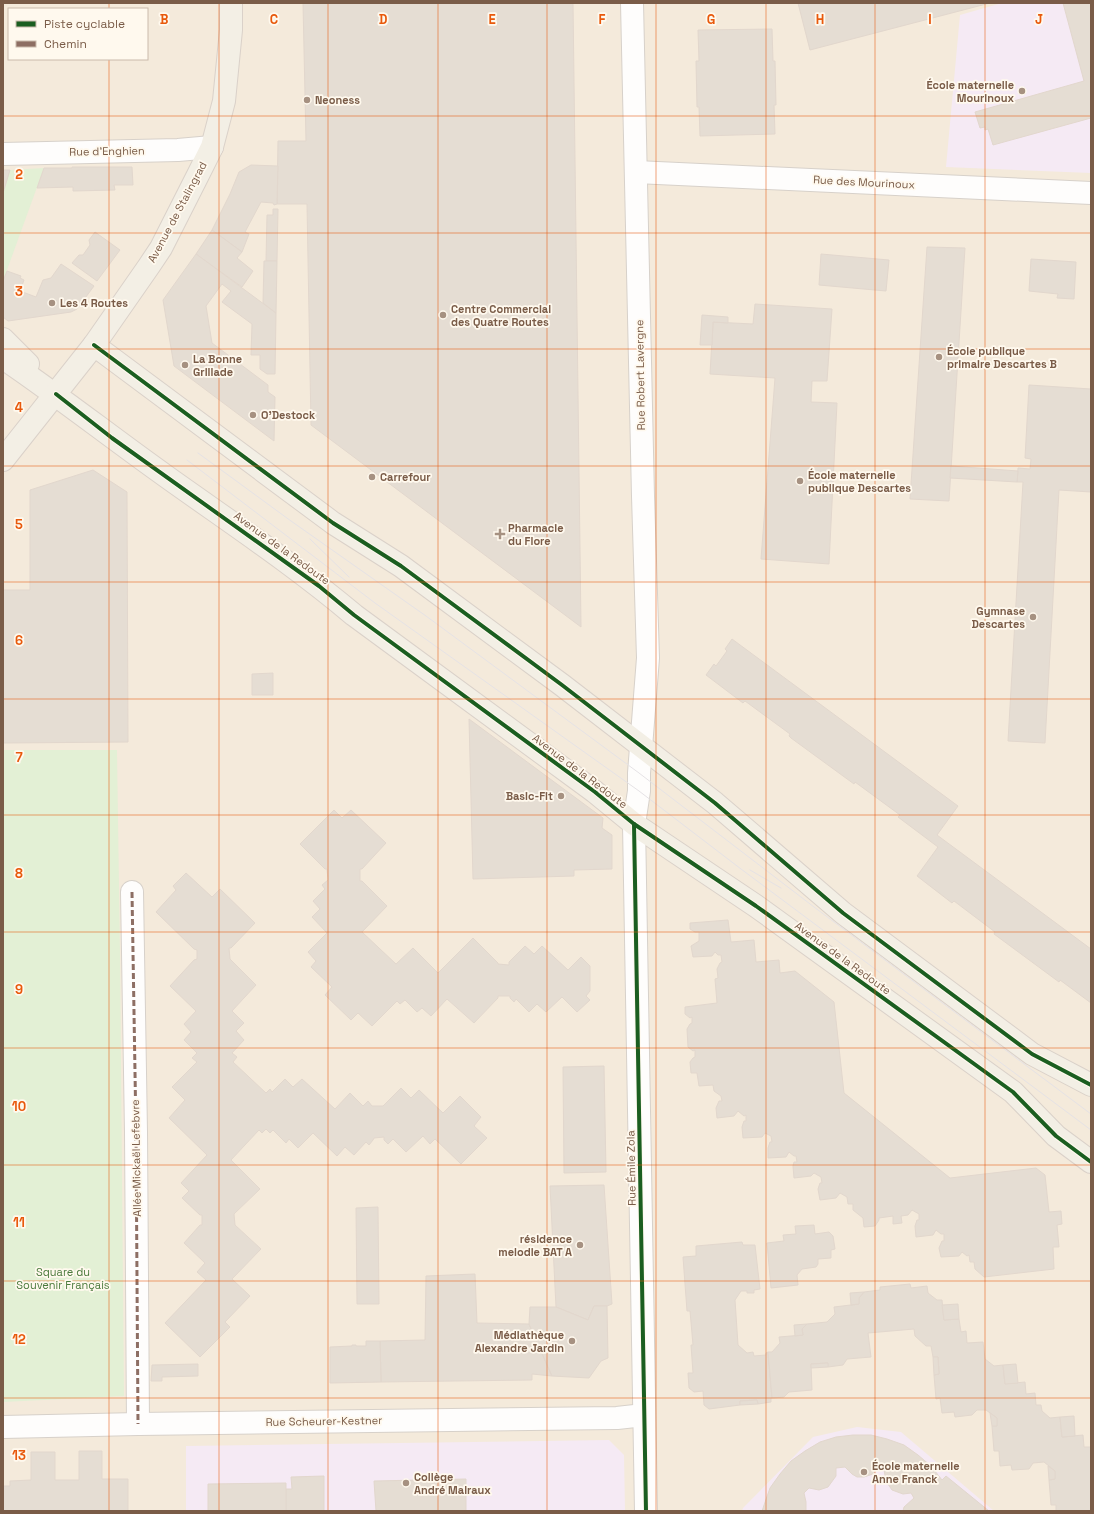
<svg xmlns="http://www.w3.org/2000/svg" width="1094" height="1514" font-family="'Space Grotesk',sans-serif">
	<rect width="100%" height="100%" fill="#f8f4ec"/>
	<!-- residential -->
	<path fill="#f4eadb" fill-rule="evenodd" d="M3,3H1091V1511H3ZM9,9H147V59H9Z"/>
	<!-- education -->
	<g fill="#f5eaf4">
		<path d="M1002,3H1091V173L946,167L960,15Z"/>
		<path d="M857,1427L901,1432L994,1511H742L743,1508L813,1437Z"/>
		<path d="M609,1440L624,1455L625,1511H186V1446Z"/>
	</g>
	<!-- green -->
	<g fill="#e3f0d5">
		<path d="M44,168L3,281V194L10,170Z"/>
		<path d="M3,750H117L120,952L124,1396L3,1402Z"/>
	</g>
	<!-- building -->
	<g fill="#e5ddd3" stroke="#e2d7cd">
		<path d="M303,3H573L581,627L311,425L307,204H277L278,141H306Z"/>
		<path d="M798,3H990L810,50Z"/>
		<path d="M1063,3H1091V118L993,145L988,129L985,130V127L980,128L975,112L1084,81Z"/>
		<path d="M772,29L773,61H775L776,105H774L775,134L700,136L699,107H697L696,61H699L698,30Z"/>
		<path d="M251,165L278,166L277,204L274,205L273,203L261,202L245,232L249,234L242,252L212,230L230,194L239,172Z"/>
		<path d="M72,167H132L133,185H114L115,190L73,191V187L37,188L44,168H72Z"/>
		<path d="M3,170H10L3,193Z"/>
		<path d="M273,209H278L277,261H266L267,215H273Z"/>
		<path d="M212,230L242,252L237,258L253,271L242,287L196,254Z"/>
		<path d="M95,232L120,250L97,281L72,263L79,255H83L90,245L89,240Z"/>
		<path d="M927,247L965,248L949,501L910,499Z"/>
		<path d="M196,254L276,313L275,374H267L260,369V355H251L252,324L222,302L231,291L222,284L206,306L212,343L268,385V392L275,397L274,441L174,366L163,300Z"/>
		<path d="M821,254L889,260L886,291L819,285Z"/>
		<path d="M1031,259L1076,262L1074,299L1057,298L1058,294L1029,291Z"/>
		<path d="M264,261H277L276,313L263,303Z"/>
		<path d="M61,264L94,286L77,309L71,312L8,321L3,317V281L7,271L21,276L20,278L24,280L20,291L36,297L43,280L51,278Z"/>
		<path d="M755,304L832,309L827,381H812L811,402L837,403L829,564L761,559L775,378L710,374L713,322L753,324Z"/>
		<path d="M702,315L728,317V323L713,322L712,345H700Z"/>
		<path d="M1029,385L1091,389V492L1059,490L1045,743L1008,741L1023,482H1017L1018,468L1030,469L1031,459L1025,458Z"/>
		<path d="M951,466L1018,471L1017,482L950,478Z"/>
		<path d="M93,470L127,492L128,742L3,743V590H30V490Z"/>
		<path d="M732,639L958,806L937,835L1091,949V1003L1060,980L1059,982L994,934L995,932L954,901L952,903L917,876L938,847L898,817L900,815L855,782L854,784L791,738L789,736L790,734L745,701L743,703L706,675L714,664L716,666L727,651L725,649Z"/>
		<path d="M273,673V695H252V674Z"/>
		<path d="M469,719L603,818L602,828L612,835V869L574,870V876L473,879Z"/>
		<path d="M334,810L342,818L351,810L386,843L362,869H360V881H362L387,906L362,932L396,964L413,948L438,973L473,938L498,963V964L509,965V962L525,946L534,954L542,946L568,970L581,957L590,966V991L586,996L590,1000L577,1012L562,997L546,1012L537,1004L529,1012L516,999L514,1002L510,998V996H498V998L474,1023L447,999L431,1016L422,1008L417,1012L405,1000L400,1004L397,1001L372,1026L358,1013L351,1020L325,995L332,987L311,967L316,961L308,952L327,933L312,917L320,909L313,901L325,889L322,885L328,880L327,869H325L300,844Z"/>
		<path d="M186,873L212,897L220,889L255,923L231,948H229L230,959L256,985L232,1011L244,1023L236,1031L244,1040L232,1053L237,1057L233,1062L266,1093L270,1089L272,1092L285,1079L293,1087L302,1079L335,1109L350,1093L363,1106L368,1101L372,1106H383L401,1088L411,1098L419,1090L443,1113L460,1096L481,1117L474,1126L487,1138L461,1164L435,1139L430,1144L423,1136L406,1152L393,1139L388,1144L384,1140V1137L374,1138L373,1140L369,1145L366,1142L354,1155L345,1147L337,1156L313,1133L298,1148L289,1139L286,1143L273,1130L270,1133L266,1129L262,1133L259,1130L231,1160L260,1189L234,1214L235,1225L261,1249L232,1279L250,1296L225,1322L230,1327L200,1357L165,1323L206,1280L197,1272L205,1263L184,1243L200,1225H202V1215H200L182,1198L189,1191L181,1183L207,1155L169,1118L185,1100L172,1087L197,1062L192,1058L197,1053L184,1040L191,1032L184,1024L196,1011L170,986L194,960L197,959V950L194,949L156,912L176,890L173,886Z"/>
		<path d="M728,920L731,942L754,940L756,962L779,960L780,973L795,971L834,1002L844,1093L950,1178L1036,1168L1045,1175L1049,1212L1061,1211L1062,1224L1057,1225L1059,1247H1053L1054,1269L984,1277L975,1269L974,1262H970L969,1255L967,1256L962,1252L959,1256L941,1257L939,1248L942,1241H944V1234H941L936,1230L933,1235L916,1237L915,1226L917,1220H919V1214L912,1210L908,1215L901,1216L902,1223L893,1224V1216L879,1218V1220L875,1226L864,1227L863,1218L853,1210V1204H848L847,1197L840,1193L836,1198L820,1200L818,1189L820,1183H822L821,1177L814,1173L811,1176L794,1178L793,1166L794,1162H797L796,1156H794L789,1152L786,1157L768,1158V1148L770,1142H772L771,1136L765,1133L762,1137L743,1138L742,1127L744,1121H746V1115L744,1116L738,1111L734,1116L717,1118L716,1108L719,1101H722L721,1096L714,1091L713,1085L699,1086L697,1073H691L690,1062L693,1058L695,1057V1050L693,1051L688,1047L687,1029L690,1024L692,1023V1017L690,1018L685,1014V1007L717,1003L715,979L718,978L717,969L720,963L722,962L721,955H718L715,952L712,956L693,957L691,946L699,941V932H695L690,929V923Z"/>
		<path d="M604,1066L606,1172L564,1173L563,1067Z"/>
		<path d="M604,1185L612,1304L607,1306H594L588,1320L556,1307L550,1186Z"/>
		<path d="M378,1207L379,1304H357L356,1208Z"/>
		<path d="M814,1225L815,1234L829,1232L833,1236L835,1249L831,1250V1258L818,1259V1264L816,1267L802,1269L797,1275L798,1285L771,1288L767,1243L784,1241L783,1235L796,1234L795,1226Z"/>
		<path d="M742,1242L743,1245H755L760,1289L754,1290V1293H747V1291H741L735,1300L738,1345L747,1353L753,1352L754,1356L766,1355V1353L768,1352L772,1398H771V1402L758,1404L757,1400L740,1401V1405L709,1409L704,1405L703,1391L694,1392L689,1388L688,1373H693L691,1345H693L690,1311H687L683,1257L696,1256V1246Z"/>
		<path d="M475,1274L477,1323L529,1324L552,1376L532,1374V1380L381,1382L380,1341L425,1340L426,1276Z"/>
		<path d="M910,1284L911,1288L927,1286L928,1293L937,1300H942L944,1320L959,1319L961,1332L966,1331L967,1343L983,1342L985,1359L994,1366L1003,1365L1005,1384L1025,1382L1026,1394L1035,1393L1036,1405H1041L1042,1411L1050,1418L1060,1417L1062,1437L1083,1435L1084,1447H1091V1511H1056V1505H1051L1049,1480L1055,1479V1471L1044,1462L1033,1463L1029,1469L1012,1470L1011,1465L1000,1466L999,1451H994L992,1426H997V1418L986,1410H977L972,1415L955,1417L954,1412L942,1413L940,1398L936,1399L934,1375L939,1374L938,1357H933L931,1346H926L915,1336L914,1329L868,1333L871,1357L847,1359L843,1365L828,1367V1363L811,1364L812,1390L789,1392L784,1397L772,1398L768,1352H772L780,1343L779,1337L803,1335L802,1329L807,1324L827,1322L835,1314L834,1307L859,1304V1298L864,1292L880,1290V1287Z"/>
		<path d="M864,1292L859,1298V1304L851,1305L850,1293Z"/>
		<path d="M958,1304L959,1319L944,1320L942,1305Z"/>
		<path d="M594,1306H607L608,1358L601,1361L589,1378L552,1376L529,1324L530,1307H556L588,1320Z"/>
		<path d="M807,1324L802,1329L803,1335L795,1336L794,1325Z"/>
		<path d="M366,1341H380L381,1382L330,1383V1347L352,1346V1345H356V1346H366Z"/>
		<path d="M933,1357H938L939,1374L934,1375Z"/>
		<path d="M828,1363V1367L811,1368V1364Z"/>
		<path d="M198,1364V1376L162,1377V1381H151L152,1365Z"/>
		<path d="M1016,1364L1018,1383L1005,1384L1003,1365Z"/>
		<path d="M757,1400L758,1404L740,1405V1401Z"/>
		<path d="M990,1413L997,1418V1426H992Z"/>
		<path d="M1074,1416L1075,1436L1062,1437L1060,1417Z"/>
		<path d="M853,1435H871L887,1439L904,1445L918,1455L931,1466L942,1480L946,1476L989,1511H903L904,1507L914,1498L911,1493L903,1494L892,1490L886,1481L884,1470L879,1467L873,1474L864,1477H857L852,1474L845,1467L836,1468V1476L828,1487L819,1490L809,1488L804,1493L806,1502V1511H762L770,1488L780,1474L791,1461L805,1451L820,1442L836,1437Z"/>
		<path d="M79,1451H102V1479H128V1511H3V1486H10V1481L31,1480V1452H55V1480H79Z"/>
		<path d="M1048,1466L1055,1471V1479L1049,1480Z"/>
		<path d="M324,1476V1511H286V1489H292L291,1477Z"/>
		<path d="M466,1479V1511H376L374,1481Z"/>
		<path d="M286,1483V1511H208V1484Z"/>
	</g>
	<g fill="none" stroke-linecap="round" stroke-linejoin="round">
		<!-- minor casing -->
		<g stroke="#d7d1ca" stroke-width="24">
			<g id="minor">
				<path d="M632,3L643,496L648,658L639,773V791L634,824L646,1511"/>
				<path d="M3,154L178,150L212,147"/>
				<path d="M636,172L1091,193"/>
				<path d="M132,892L136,1132L138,1424"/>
				<path d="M3,1427L138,1424L617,1418L644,1415"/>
			</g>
		</g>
		<!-- major casing -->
		<g stroke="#dad1c9" stroke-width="24">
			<g id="major">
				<path d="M3,339L28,364"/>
				<path d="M94,345L333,523L401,566L562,685L715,803L843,913L1032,1054L1091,1085"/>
				<path d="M3,358C59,396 112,438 167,477C230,522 295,565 354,615L595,792L634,824L756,906L1013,1092L1056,1136L1091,1162"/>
				<path d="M3,460L94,345L149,266L161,248L198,175L212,147L224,101L231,30V3"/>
			</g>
		</g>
		<!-- minor -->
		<use href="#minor" stroke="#fefdfc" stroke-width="22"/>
		<!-- major -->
		<use href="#major" stroke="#f3efe5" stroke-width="22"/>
		<!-- tram -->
		<g stroke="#e5e2e5" stroke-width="1">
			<path d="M198,453L291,521L426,616L639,773L814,907L1091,1114"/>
			<path d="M187,460L375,603L639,791L741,869L1091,1130"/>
			<path d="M310,539L349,577"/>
			<path d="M750,870L781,888"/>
		</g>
		<!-- quiet -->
		<path stroke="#8d6e63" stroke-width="3" stroke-dasharray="6 3" stroke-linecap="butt" d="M132,892L136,1132L138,1424"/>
		<!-- cycleway casing -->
		<g stroke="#fff9ee" stroke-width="6">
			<g id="cycleway">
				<path d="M94,345L333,523L401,566L562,685L715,803L843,913L1032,1054L1091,1085"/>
				<path d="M56,394L112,438L319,586L354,615L595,792L634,824L756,906L1013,1092L1056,1136L1091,1162"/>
				<path d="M634,824L646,1511"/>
			</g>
		</g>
		<!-- cycleway -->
		<use href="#cycleway" stroke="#1b5e20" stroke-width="4"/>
	</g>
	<!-- grid -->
	<path fill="none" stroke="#e8590c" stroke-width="1" stroke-opacity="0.55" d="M109,3V9M219,3V1511M328,3V1511M438,3V1511M547,3V1511M656,3V1511M766,3V1511M875,3V1511M985,3V1511M109,59V1511M3,116H1091M3,233H1091M3,349H1091M3,466H1091M3,582H1091M3,699H1091M3,815H1091M3,932H1091M3,1048H1091M3,1165H1091M3,1281H1091M3,1398H1091"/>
	<!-- markers -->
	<g fill="#a69181" stroke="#fff9ee" stroke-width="1.5">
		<circle cx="1022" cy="91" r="4"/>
		<circle cx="307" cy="100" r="4"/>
		<circle cx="52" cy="303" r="4"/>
		<circle cx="443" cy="315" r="4"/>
		<circle cx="939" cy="357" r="4"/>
		<circle cx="185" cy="365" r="4"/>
		<circle cx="253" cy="415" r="4"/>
		<circle cx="372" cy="477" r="4"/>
		<circle cx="800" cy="481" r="4"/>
		<path d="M498 528h4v4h4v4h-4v4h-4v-4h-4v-4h4z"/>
		<circle cx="1033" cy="617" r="4"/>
		<circle cx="561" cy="796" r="4"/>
		<circle cx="580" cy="1245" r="4"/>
		<circle cx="572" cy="1341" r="4"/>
		<circle cx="864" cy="1472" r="4"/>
		<circle cx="406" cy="1483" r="4"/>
	</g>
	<g text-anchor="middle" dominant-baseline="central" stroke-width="3.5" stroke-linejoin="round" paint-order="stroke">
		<!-- poi labels -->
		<g font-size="11" font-weight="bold" fill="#7a5c48" stroke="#fff9ee" text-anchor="start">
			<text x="1014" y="85" text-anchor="end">École maternelle<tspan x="1014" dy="13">Mourinoux</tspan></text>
			<text x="315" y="100">Neoness</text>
			<text x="60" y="303">Les 4 Routes</text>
			<text x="451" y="309">Centre Commercial<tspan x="451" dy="13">des Quatre Routes</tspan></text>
			<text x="947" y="351">École publique<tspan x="947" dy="13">primaire Descartes B</tspan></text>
			<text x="193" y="359">La Bonne<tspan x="193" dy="13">Grillade</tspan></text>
			<text x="261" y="415">O'Destock</text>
			<text x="808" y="475">École maternelle<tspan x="808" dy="13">publique Descartes</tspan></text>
			<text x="380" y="477">Carrefour</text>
			<text x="508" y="528">Pharmacie<tspan x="508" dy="13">du Flore</tspan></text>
			<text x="1025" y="611" text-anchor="end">Gymnase<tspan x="1025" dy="13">Descartes</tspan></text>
			<text x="553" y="796" text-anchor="end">Basic-Fit</text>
			<text x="572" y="1239" text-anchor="end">résidence<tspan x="572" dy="13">melodie BAT A</tspan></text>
			<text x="564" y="1335" text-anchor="end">Médiathèque<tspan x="564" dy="13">Alexandre Jardin</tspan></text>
			<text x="872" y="1466">École maternelle<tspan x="872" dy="13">Anne Franck</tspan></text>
			<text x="414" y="1477">Collège<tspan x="414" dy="13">André Malraux</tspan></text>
		</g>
		<!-- street labels -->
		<g font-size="11" fill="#7a5c48" stroke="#fff9ee">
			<text transform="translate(107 151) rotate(-1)">Rue d'Enghien</text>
			<text transform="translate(864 182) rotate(3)">Rue des Mourinoux</text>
			<text transform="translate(177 212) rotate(-62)">Avenue de Stalingrad</text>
			<text transform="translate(640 375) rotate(-91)">Rue Robert Lavergne</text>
			<text transform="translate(282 548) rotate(36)">Avenue de la Redoute</text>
			<text transform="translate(580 771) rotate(37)">Avenue de la Redoute</text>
			<text transform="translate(843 958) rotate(36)">Avenue de la Redoute</text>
			<text transform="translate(136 1158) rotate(-91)">Allée Mickaël Lefebvre</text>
			<text transform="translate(631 1168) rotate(-91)">Rue Émile Zola</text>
			<text transform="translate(324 1421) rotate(-1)">Rue Scheurer-Kestner</text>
		</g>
		<!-- park labels -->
		<g font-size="11" fill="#4b7a3c" stroke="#fff9ee">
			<text x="63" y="1272">Square du<tspan x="63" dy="13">Souvenir Français</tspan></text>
		</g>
	</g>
	<g font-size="13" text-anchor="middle" font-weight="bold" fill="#e8590c" stroke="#fff9ee" stroke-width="3.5" stroke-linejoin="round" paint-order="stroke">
		<text x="164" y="24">B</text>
		<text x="274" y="24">C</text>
		<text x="383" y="24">D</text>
		<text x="492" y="24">E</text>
		<text x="602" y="24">F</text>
		<text x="711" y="24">G</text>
		<text x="820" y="24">H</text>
		<text x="930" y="24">I</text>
		<text x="1039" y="24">J</text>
		<text x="19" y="179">2</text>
		<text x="19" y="296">3</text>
		<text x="19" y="412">4</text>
		<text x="19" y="529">5</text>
		<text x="19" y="645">6</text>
		<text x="19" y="762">7</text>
		<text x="19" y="878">8</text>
		<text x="19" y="994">9</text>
		<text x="19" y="1111">10</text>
		<text x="19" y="1227">11</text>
		<text x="19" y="1344">12</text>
		<text x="19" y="1460">13</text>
	</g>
	<!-- border -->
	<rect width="1094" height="1514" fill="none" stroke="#7a5c48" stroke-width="8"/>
	<!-- legend -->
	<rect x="8" y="8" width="140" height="52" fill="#fff9ee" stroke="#cabaac"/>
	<rect x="16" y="21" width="20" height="6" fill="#1b5e20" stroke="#cabaac"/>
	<text x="44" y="28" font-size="12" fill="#7a5c48">Piste cyclable</text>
	<rect x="16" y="41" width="20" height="6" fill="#8d6e63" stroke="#cabaac"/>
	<text x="44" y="48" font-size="12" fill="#7a5c48">Chemin</text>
</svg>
